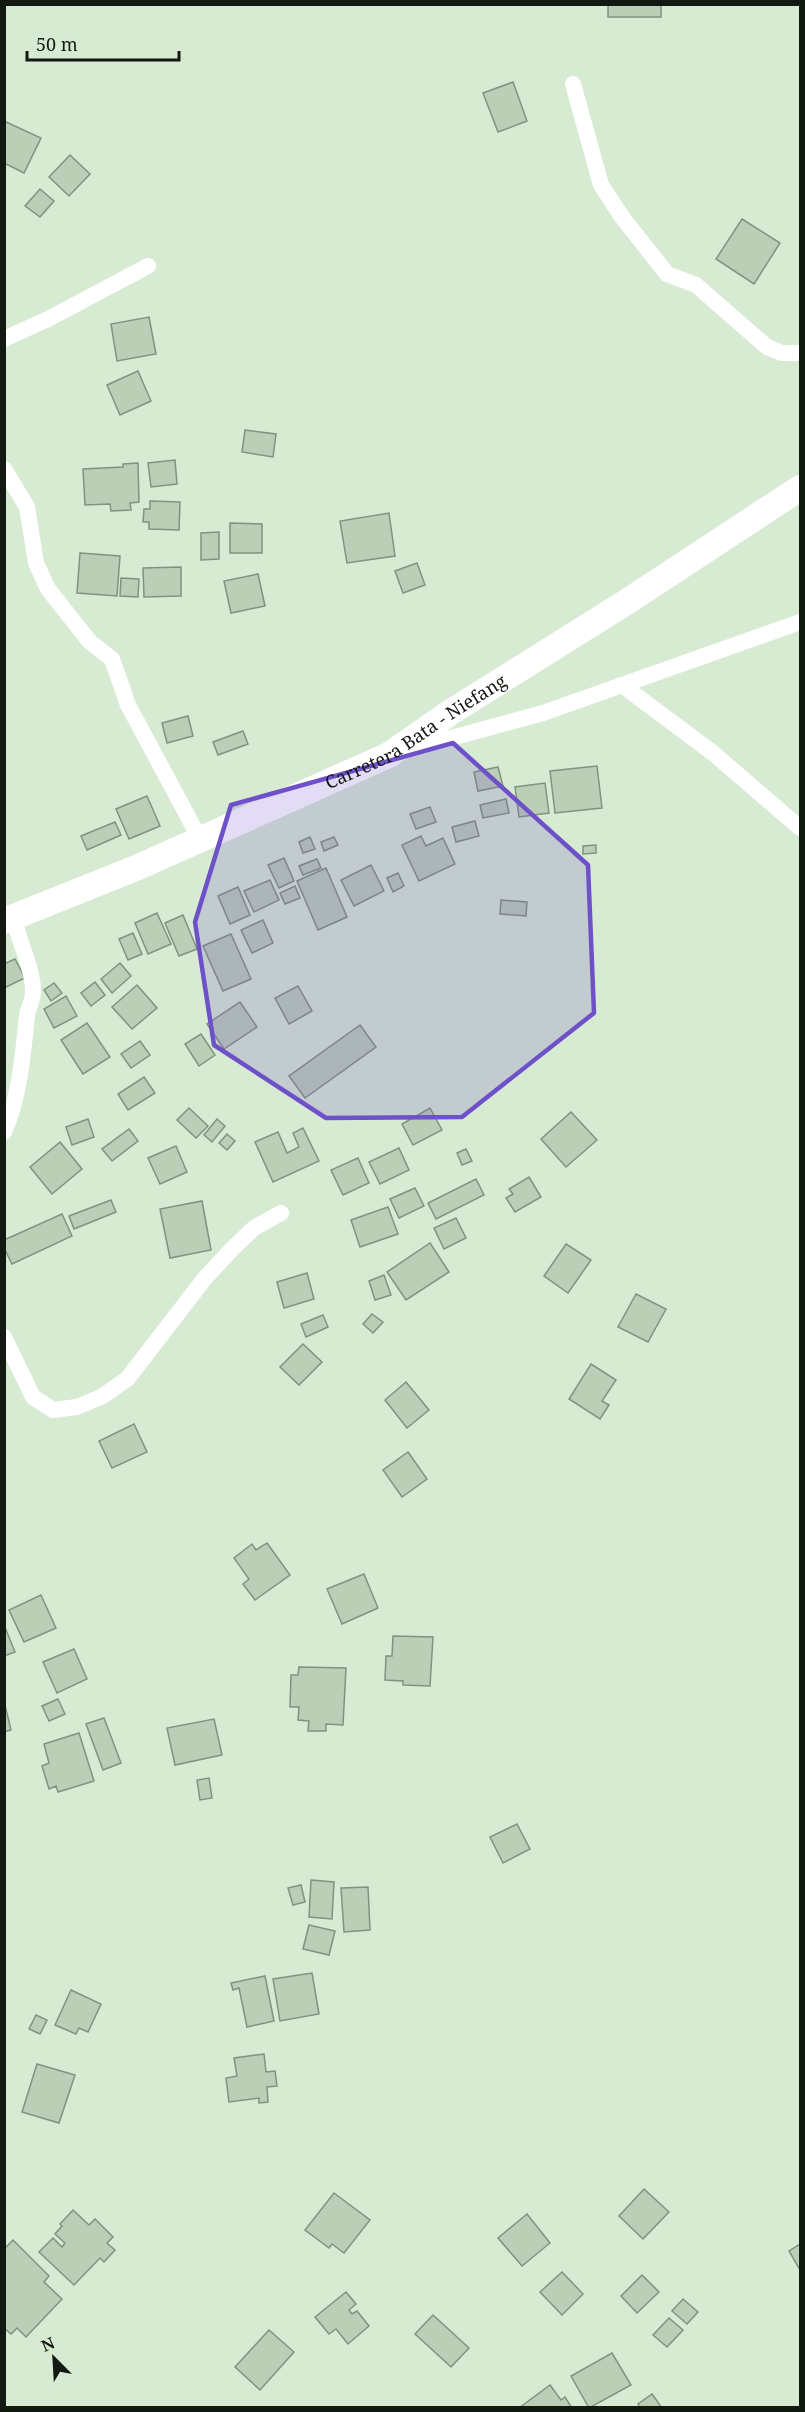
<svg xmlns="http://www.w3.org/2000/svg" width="805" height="2412" font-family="'Noto Serif',serif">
	<rect width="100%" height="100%" fill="#d7ebd3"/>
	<!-- building -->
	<g fill="#bbcfb7" stroke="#81937d" stroke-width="1.5">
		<rect x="608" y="4" width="53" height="13"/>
		<path d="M513,82L527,121L498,132L483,93Z"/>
		<path d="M4,121L41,138L24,173L4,163Z"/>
		<path d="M70,155L90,174L69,196L49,177Z"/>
		<path d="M40,189L54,201L40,217L25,206Z"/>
		<path d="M742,219L780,243L754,284L716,259Z"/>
		<path d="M149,317L156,354L117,361L111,324Z"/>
		<path d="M138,371L151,401L120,415L107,385Z"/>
		<path d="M245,430L276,434L273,457L242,452Z"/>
		<path d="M175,460L177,484L151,487L148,463Z"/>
		<path d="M138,463L139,502L130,503L131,510L111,511L110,504L85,505L83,469L123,467V464Z"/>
		<path d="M150,501L180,502L179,530L149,529V522H143L144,509H150Z"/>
		<path d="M389,513L395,556L347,563L340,521Z"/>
		<path d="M230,523L262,524V553H230Z"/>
		<path d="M219,532V559L201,560V533Z"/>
		<path d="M80,553L120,556L117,596L77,593Z"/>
		<path d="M417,563L425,585L403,593L395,571Z"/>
		<path d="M181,567V596L144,597L143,568Z"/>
		<path d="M258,574L265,606L231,613L224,581Z"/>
		<path d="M121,578L139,579L138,597L120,596Z"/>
		<path d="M188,716L193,736L167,743L162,723Z"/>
		<path d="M243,731L248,744L218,755L213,742Z"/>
		<path d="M597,766L602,808L555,813L550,771Z"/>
		<path d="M498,767L503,786L478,791L474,772Z"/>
		<path d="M545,783L549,813L519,817L515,787Z"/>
		<path d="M147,796L160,826L129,839L116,809Z"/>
		<path d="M506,799L509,813L483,818L480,805Z"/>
		<path d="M430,807L436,822L416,829L410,814Z"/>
		<path d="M475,821L479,836L456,842L452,827Z"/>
		<path d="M115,822L121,835L87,850L81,836Z"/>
		<path d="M421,836L426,846L443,838L455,864L419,881L402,845Z"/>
		<path d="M310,837L315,849L303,853L299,842Z"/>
		<path d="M334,837L338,845L324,851L321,842Z"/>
		<path d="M596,845V853L583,854V846Z"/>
		<path d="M284,858L294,881L279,888L268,865Z"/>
		<path d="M317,859L321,868L303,875L299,866Z"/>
		<path d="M371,865L384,891L354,906L341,880Z"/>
		<path d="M326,868L347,917L318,930L297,881Z"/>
		<path d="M398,873L404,886L393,892L387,878Z"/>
		<path d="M270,880L279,900L254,912L244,891Z"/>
		<path d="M295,886L300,898L285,904L280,893Z"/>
		<path d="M238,887L250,915L230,924L218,896Z"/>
		<path d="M501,900L527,902L526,916L500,914Z"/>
		<path d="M157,913L171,944L148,954L135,923Z"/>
		<path d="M183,915L197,949L179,956L165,923Z"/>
		<path d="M263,920L273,943L252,953L241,930Z"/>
		<path d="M133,933L142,954L128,960L119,939Z"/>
		<path d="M231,934L251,979L223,991L203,946Z"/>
		<path d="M15,959L25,978L4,988V964Z"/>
		<path d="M120,963L131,976L112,993L101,979Z"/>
		<path d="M95,982L105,995L91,1006L81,993Z"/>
		<path d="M54,983L62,993L51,1001L44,990Z"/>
		<path d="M137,985L157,1008L132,1029L112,1007Z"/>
		<path d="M298,986L312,1011L289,1024L275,998Z"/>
		<path d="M66,996L77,1016L54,1028L44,1009Z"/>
		<path d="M240,1002L257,1027L224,1049L207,1024Z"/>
		<path d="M87,1023L110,1057L83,1074L61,1040Z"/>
		<path d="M360,1025L376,1047L305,1098L289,1076Z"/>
		<path d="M201,1034L215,1055L199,1066L185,1044Z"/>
		<path d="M140,1041L150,1055L131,1068L121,1054Z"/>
		<path d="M144,1077L155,1093L128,1110L118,1094Z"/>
		<path d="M189,1108L208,1126L196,1138L177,1120Z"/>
		<path d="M430,1108L442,1130L413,1145L402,1124Z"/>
		<path d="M571,1112L597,1140L566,1167L541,1139Z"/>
		<path d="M88,1119L94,1137L72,1145L66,1127Z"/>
		<path d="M217,1119L225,1126L212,1142L204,1135Z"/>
		<path d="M303,1128L319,1161L273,1182L255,1142L278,1132L287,1153L299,1147L293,1133Z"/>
		<path d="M129,1129L138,1141L112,1161L102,1149Z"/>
		<path d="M227,1134L235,1141L227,1150L219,1143Z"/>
		<path d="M60,1142L82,1169L52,1194L30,1167Z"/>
		<path d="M176,1146L187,1172L160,1184L148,1158Z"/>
		<path d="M399,1148L409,1170L380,1184L369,1162Z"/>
		<path d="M466,1149L472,1161L462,1165L457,1153Z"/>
		<path d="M358,1158L369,1183L343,1195L331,1170Z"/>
		<path d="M529,1177L541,1197L515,1212L506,1198L513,1194L509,1189Z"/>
		<path d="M476,1179L484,1195L436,1219L428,1203Z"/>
		<path d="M415,1188L424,1206L399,1218L390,1199Z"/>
		<path d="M111,1200L116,1212L74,1229L69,1216Z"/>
		<path d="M202,1201L211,1250L170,1258L160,1209Z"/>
		<path d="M388,1207L398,1234L360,1247L351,1220Z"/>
		<path d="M62,1214L72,1236L12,1264L4,1248V1240Z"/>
		<path d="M456,1218L466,1238L444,1249L434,1228Z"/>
		<path d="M430,1243L449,1272L406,1300L387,1272Z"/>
		<path d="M566,1244L591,1260L568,1293L544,1276Z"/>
		<path d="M307,1273L314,1299L284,1308L277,1282Z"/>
		<path d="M384,1275L391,1295L375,1300L369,1281Z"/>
		<path d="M636,1294L666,1309L648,1342L618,1327Z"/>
		<path d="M372,1314L383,1322L373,1333L363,1324Z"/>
		<path d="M323,1315L328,1327L306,1337L301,1324Z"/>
		<path d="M303,1344L322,1362L299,1385L280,1367Z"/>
		<path d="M591,1364L616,1380L602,1401L609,1405L600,1419L569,1399Z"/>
		<path d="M406,1382L429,1410L407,1428L385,1400Z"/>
		<path d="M134,1424L147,1452L112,1468L99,1441Z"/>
		<path d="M408,1452L427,1479L402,1497L383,1470Z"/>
		<path d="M267,1543L290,1575L255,1600L243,1584L249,1579L234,1558L252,1544L256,1550Z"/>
		<path d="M364,1574L378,1608L342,1624L327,1589Z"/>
		<path d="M41,1595L56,1628L24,1642L9,1610Z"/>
		<path d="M4,1625L15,1652L4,1656Z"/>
		<path d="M393,1636L433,1637L430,1686L403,1685V1681L385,1680L386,1656H392Z"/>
		<path d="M74,1649L87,1679L57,1693L43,1662Z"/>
		<path d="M299,1667L346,1668L343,1725L326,1724V1731H308L309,1721L298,1720L299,1707H290L291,1675H298Z"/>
		<path d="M58,1699L65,1714L49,1721L42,1706Z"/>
		<path d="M4,1701L11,1730L4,1732Z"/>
		<path d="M104,1718L121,1763L103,1770L86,1724Z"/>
		<path d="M214,1719L222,1755L175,1765L167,1728Z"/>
		<path d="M79,1733L94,1781L58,1792L56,1786L49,1789L42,1766L49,1763L44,1744Z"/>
		<path d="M209,1778L212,1798L200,1800L197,1780Z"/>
		<path d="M517,1824L530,1849L503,1863L490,1837Z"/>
		<path d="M311,1880L334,1882L332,1919L309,1917Z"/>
		<path d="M301,1885L305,1902L293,1905L288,1888Z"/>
		<path d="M368,1887L370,1930L344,1932L341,1888Z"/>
		<path d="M309,1925L335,1931L329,1955L303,1949Z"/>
		<path d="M312,1973L319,2014L280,2021L273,1979Z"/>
		<path d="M265,1976L274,2021L247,2027L239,1988L233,1990L231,1983Z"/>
		<path d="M71,1990L101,2004L88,2032L79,2028L76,2034L55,2025Z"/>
		<path d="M36,2015L47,2020L40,2034L29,2029Z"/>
		<path d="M264,2054L266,2072L275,2071L277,2086L267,2087L268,2102L259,2103V2098L229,2102L226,2078L237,2076L234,2058Z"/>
		<path d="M37,2064L75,2075L59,2123L22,2112Z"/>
		<path d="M644,2189L669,2212L643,2239L619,2216Z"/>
		<path d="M334,2193L370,2220L344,2253L332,2244L329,2248L305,2230Z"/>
		<path d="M73,2210L89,2225L95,2219L113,2237L107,2243L115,2250L104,2262L100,2258L74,2285L39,2252L53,2238L62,2247L65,2243L55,2234L62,2226L60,2224Z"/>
		<path d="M527,2214L550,2243L522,2266L498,2238Z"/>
		<path d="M13,2240L49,2276L44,2282L62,2299L26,2337L17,2328L11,2334L4,2328V2249Z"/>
		<path d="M800,2244V2270L789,2251Z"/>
		<path d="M562,2272L583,2294L562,2315L540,2292Z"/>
		<path d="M642,2275L659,2292L637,2313L621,2296Z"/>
		<path d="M346,2292L356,2304L349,2310L352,2314L357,2311L369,2326L348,2344L336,2329L329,2334L315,2317Z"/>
		<path d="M683,2299L698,2312L687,2324L672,2311Z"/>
		<path d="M433,2315L469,2348L451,2367L415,2334Z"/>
		<path d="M669,2318L683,2330L667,2347L653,2335Z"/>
		<path d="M269,2330L294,2352L260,2390L235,2367Z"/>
		<path d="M612,2353L631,2385L589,2408L571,2376Z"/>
		<path d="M550,2385L561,2400L565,2397L572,2408H519Z"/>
		<path d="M652,2394L662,2408H640L638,2404Z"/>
	</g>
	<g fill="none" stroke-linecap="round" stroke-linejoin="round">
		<!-- street -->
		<g stroke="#fff" stroke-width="16">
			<path d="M573,84L601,185L622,217L667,274L696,285L767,347L782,353H800"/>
			<path d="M4,339L48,319L148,266"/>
			<path d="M4,469L27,507L36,563L48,589L90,642L112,659L128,705L200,839"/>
			<path d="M622,685L713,753L800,828"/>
			<path d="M407,750L543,713L800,622"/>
			<path d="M4,1132C20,1096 23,1054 27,1015C28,1008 33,1000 33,993C34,972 19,940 13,918"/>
			<path d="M4,1337L33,1397L53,1410L77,1407L103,1396L128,1378L205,1278L233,1248L254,1228L281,1213"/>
		</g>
		<!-- primary -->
		<path stroke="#fff" stroke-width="26" id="s1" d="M4,921L136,868L389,755L451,712L628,601L800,488"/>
	</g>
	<!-- marked area -->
	<path fill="#6e50c9" fill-opacity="0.2" stroke="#6e50c9" stroke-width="4.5" stroke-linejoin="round" d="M453,743L588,865L594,1013L462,1117L326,1118L214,1045L195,922L231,805Z"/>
	<g text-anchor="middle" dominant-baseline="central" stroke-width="4.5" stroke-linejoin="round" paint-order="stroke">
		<!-- street labels -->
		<g font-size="18" fill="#121911" stroke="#d7ebd3">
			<text stroke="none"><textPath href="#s1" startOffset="454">Carretera Bata - Niefang</textPath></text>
		</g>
	</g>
	<!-- border -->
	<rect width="805" height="2412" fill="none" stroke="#121911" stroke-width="12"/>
	<!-- north arrow -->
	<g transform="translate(54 2358) rotate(336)" stroke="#d7ebd3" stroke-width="4.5" paint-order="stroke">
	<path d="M0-4.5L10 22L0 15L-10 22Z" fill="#121911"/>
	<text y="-9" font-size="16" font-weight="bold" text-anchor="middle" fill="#121911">N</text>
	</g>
	<!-- scale -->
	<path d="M27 51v9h152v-9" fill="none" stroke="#121911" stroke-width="3"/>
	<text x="36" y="51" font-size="18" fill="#121911" stroke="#d7ebd3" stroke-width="4.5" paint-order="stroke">50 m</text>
</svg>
